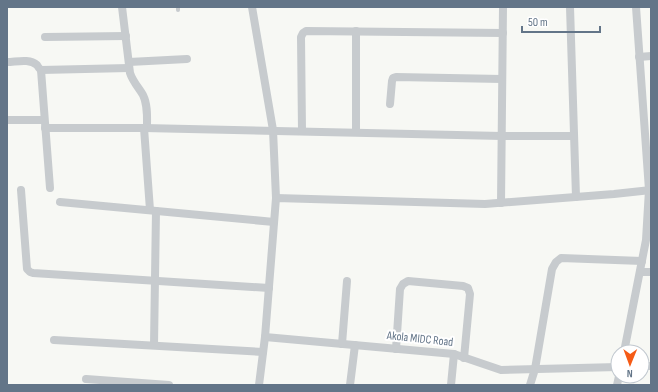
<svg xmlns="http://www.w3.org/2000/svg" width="658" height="392" font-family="'Sofia Sans Condensed',sans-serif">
	<rect width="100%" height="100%" fill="#f7f8f4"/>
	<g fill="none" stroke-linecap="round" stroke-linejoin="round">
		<!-- service -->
		<path stroke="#c7cbce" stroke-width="4" d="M178,7V10"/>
		<!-- minor -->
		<g stroke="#c7cbce" stroke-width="8">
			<path d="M122,7L130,73C133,82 139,88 143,95C148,105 147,118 147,128"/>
			<path d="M252,7L273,130L276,198"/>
			<path d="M570,7L576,197"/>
			<path d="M356,31V132"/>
			<path d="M45,37L126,36"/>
			<path d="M639,57L651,56"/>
			<path d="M7,62C16,62 29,58 37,65C37,65 40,70 41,70L50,188"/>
			<path d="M129,62L187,59"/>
			<path d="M41,70L129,68"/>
			<path d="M390,104L392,81L393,78L396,77L502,79"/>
			<path d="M7,120H44"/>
			<path d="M45,128H144L502,136H574"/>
			<path d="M144,128L150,210"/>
			<path d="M302,131L301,37L303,33L306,31L503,33"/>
			<path d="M21,190L27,269L30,272L33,273L269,288"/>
			<path d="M60,202L274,222"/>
			<path d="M501,203L503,7"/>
			<path d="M640,272H651"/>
			<path d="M265,337L454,354L501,370L618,367"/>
			<path d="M54,340L263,352"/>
			<path d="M342,344L347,281"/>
			<path d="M154,345L156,211"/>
			<path d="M396,349L400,289L403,284L408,281L463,286L468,288L470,294L464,358"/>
			<path d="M624,352L646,240L649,190L636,7"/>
			<path d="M642,366H651"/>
			<path d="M86,379L169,385"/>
			<path d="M259,385L265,337L276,198L485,204L614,194L651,190"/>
			<path d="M350,385L355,345"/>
			<path d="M451,385L454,354"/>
			<path d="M530,385L535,369L552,269L556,262L561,258L642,261"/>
			<path d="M617,385L619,376"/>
		</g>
	</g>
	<g text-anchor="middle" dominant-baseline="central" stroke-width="4" stroke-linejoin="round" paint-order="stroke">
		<!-- street labels -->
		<g font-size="12" fill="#637588" stroke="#fff">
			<text transform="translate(420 339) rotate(6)">Akola MIDC Road</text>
		</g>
	</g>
	<!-- border -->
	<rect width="658" height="392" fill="none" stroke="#637588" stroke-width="16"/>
	<!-- north arrow -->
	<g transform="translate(630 364) rotate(181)"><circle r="19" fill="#ffffff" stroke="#c1c8cf"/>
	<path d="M0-3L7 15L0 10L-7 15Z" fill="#f55b16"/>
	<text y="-6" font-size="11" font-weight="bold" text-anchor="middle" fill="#637588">N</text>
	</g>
	<!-- scale -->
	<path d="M522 26v6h78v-6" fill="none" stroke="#637588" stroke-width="2"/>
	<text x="528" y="26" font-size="12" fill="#637588" stroke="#ffffff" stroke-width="3" paint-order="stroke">50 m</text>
</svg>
